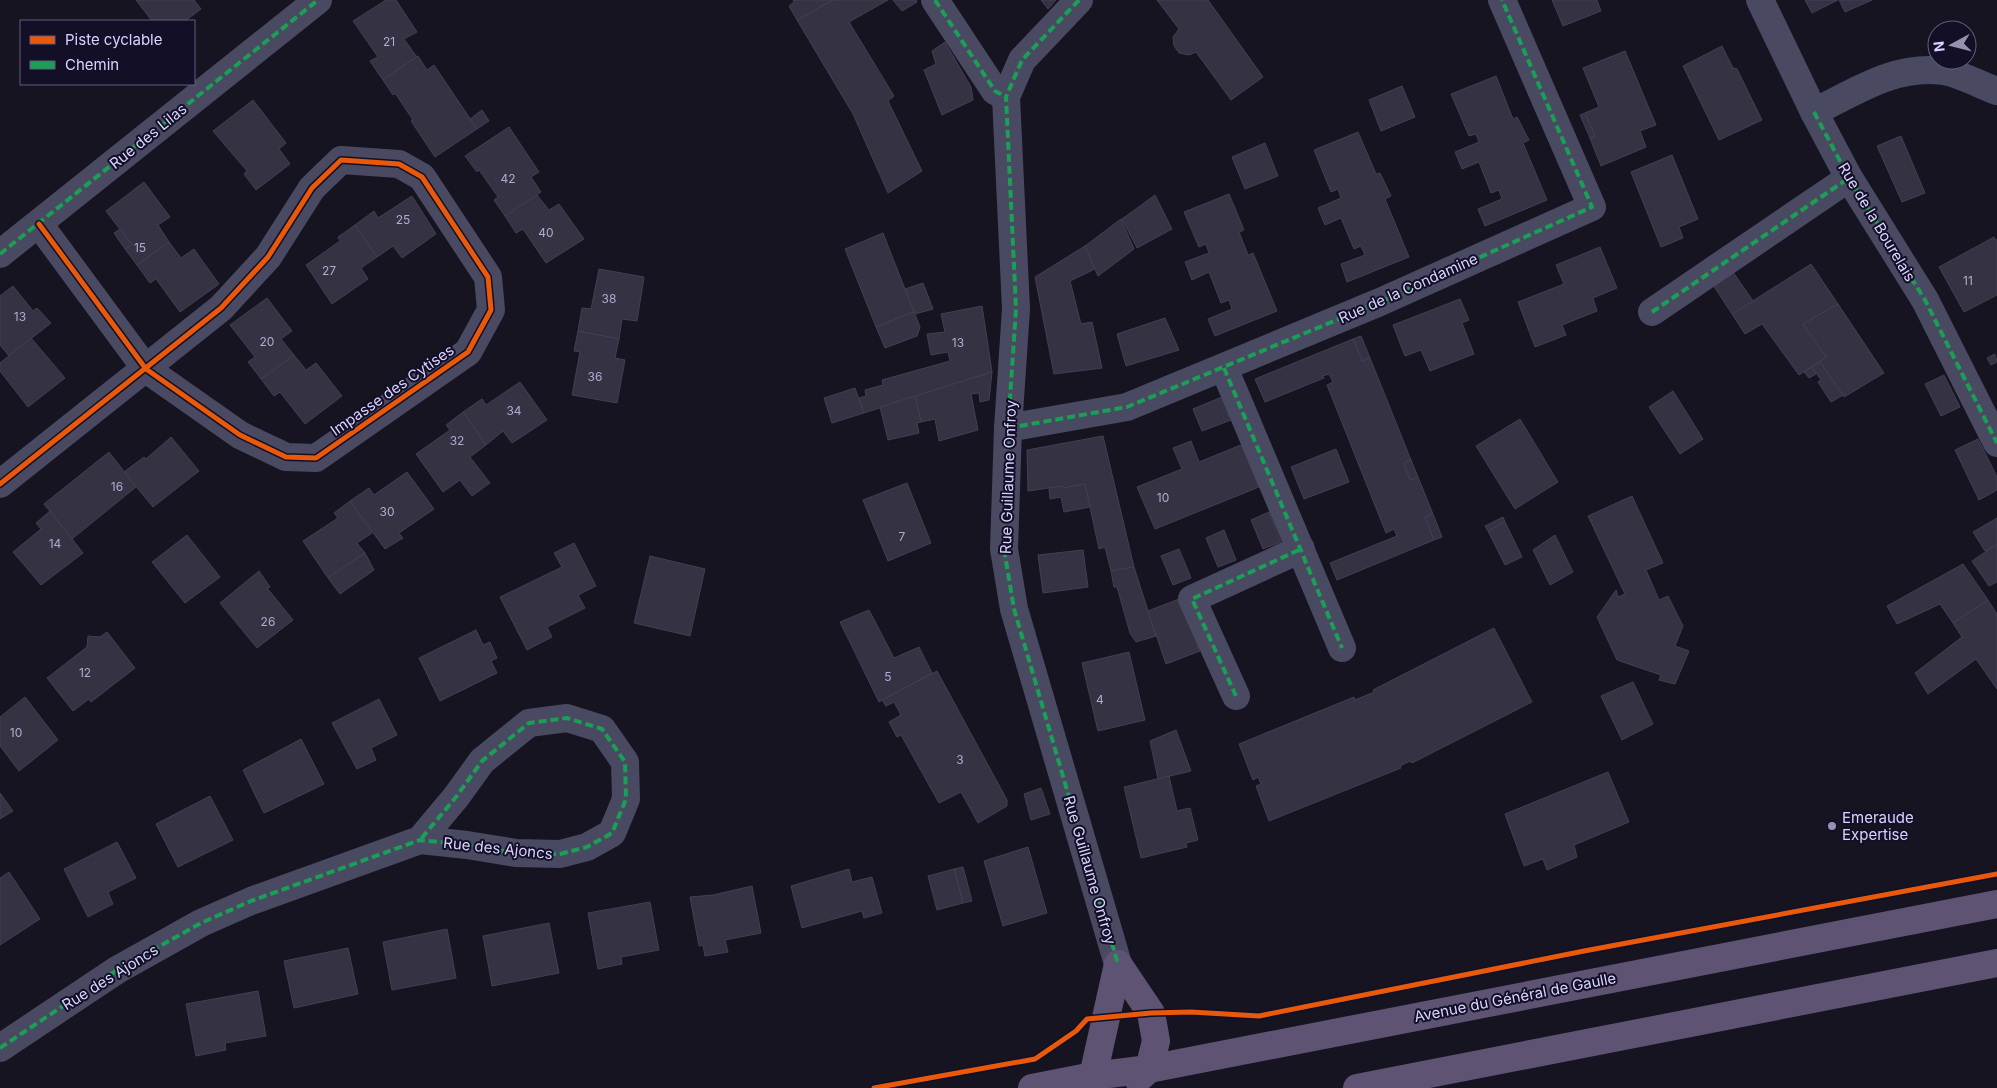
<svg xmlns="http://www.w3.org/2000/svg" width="1997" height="1088" font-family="Inter,sans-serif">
	<rect width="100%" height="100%" fill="#161421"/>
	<!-- building -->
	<g fill="#343243" stroke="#433f54">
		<path d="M136,0H194L201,9L185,21H152Z"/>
		<path d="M386,0H396L417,32L404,39L417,57L383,80L370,61L378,57L353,21Z"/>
		<path d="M793,0H833L797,20L789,6L794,2Z"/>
		<path d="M833,0H888L849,22L894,96L888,101L922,171L888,193L853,114L797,20Z"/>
		<path d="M893,0H916L917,2L902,11Z"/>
		<path d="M1041,0H1056L1048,9Z"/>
		<path d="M1157,0H1208L1263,77L1231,100L1196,52L1189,55L1179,53L1174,46L1173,37L1179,29Z"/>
		<path d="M1552,0H1597L1601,11L1563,26Z"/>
		<path d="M1805,0H1838L1812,13Z"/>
		<path d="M1839,0H1872L1845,12Z"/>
		<path d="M945,42L971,87L973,100L942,115L924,70L936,64L932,51Z"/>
		<path d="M1722,46L1733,68L1737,69L1762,120L1719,140L1683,66Z"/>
		<path d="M1625,51L1656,125L1640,131L1646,147L1601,166L1590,138L1595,136L1585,113L1599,107L1583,68Z"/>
		<path d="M418,56L427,70L434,65L477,129L435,157L411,121L413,120L395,93L393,95L383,80Z"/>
		<path d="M1496,76L1513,119L1517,117L1529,140L1523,143L1547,200L1485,226L1478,209L1502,199L1499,190L1491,193L1479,162L1462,169L1455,152L1479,142L1476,134L1469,136L1451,94Z"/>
		<path d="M1402,86L1415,117L1381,131L1369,100Z"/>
		<path d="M253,100L286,143L279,149L290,164L256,190L244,174L247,171L213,131Z"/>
		<path d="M482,110L489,121L477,129L470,119Z"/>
		<path d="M1585,113L1595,136L1590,138L1580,115Z"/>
		<path d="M509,127L539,172L531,177L541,192L505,216L494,200L498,197L479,170L477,172L465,156Z"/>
		<path d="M1358,132L1376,174L1380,173L1391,196L1385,199L1409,257L1347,282L1341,264L1365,255L1361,246L1354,249L1341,218L1325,225L1318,208L1341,198L1338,189L1331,192L1314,150Z"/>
		<path d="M1901,136L1925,193L1902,202L1877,146Z"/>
		<path d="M1265,143L1278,176L1245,189L1232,157Z"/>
		<path d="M1672,155L1698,219L1679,227L1683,238L1661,247L1631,172Z"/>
		<path d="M144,182L170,217L158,225L169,242L137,265L125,249L132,245L106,211Z"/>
		<path d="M1229,194L1244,230L1239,232L1248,255L1253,253L1277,311L1215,336L1208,319L1232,309L1229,300L1221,303L1209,272L1192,280L1185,262L1209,253L1206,244L1199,247L1184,212Z"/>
		<path d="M537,195L549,210L559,204L584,239L546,263L523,229L516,233L505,216Z"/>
		<path d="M1155,195L1172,229L1137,248L1122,219Z"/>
		<path d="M412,196L436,234L402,258L393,246L377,257L355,225L374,211L378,218Z"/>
		<path d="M1121,219L1134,249L1098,276L1085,246Z"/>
		<path d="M355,225L377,257L361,268L368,279L332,304L306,265L340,241L338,237Z"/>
		<path d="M120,229L132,245L125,249L114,233Z"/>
		<path d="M883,233L914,312L876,327L845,249Z"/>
		<path d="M1994,237L1995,240L1997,239V295L1964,312L1939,267Z"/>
		<path d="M169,242L181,258L194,249L219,284L180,312L156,279L150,283L137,265Z"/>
		<path d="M1085,246L1095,269L1070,281L1081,324L1092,322L1102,368L1054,374L1035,277Z"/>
		<path d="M1600,247L1617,288L1593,298L1597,311L1562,325L1566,335L1535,347L1518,302L1564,284L1556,265Z"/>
		<path d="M1811,264L1838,304L1803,324L1826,357L1799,375L1762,324L1745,334L1732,314Z"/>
		<path d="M599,269L644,277L637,321L622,319L619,339L578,331L582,308L591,309Z"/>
		<path d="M1731,269L1753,301L1732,314L1711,282Z"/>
		<path d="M923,283L933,309L915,314L905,289Z"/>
		<path d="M13,286L33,311L37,308L51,323L9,356L0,345V296Z"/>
		<path d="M267,298L292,331L281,339L294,355L261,379L248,362L255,357L230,325Z"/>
		<path d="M1460,299L1469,320L1462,323L1474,354L1430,371L1421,350L1405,356L1393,325Z"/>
		<path d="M1838,304L1884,373L1844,397L1820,362L1826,357L1803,324Z"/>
		<path d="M982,306L992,372L864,413L859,398L866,396L865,390L883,385L882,380L950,361L948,352L931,355L927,334L945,332L941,314Z"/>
		<path d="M914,312L920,327L917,336L885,348L876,327Z"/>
		<path d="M1165,318L1179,350L1126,366L1117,334Z"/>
		<path d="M578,331L619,339L615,358L625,360L617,403L572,395L580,352L574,351Z"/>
		<path d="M1361,336L1370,358L1362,361L1353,339Z"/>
		<path d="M31,338L65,378L28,407L0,371V363Z"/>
		<path d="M1353,339L1362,361L1370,358L1411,460L1404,463L1410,480L1418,477L1433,514L1425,517L1434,540L1337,580L1330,563L1397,536L1394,529L1386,533L1327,385L1333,382L1329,374L1323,376L1324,378L1265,402L1255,379Z"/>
		<path d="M1995,354L1997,362L1991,365L1987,358Z"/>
		<path d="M294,355L306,370L316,363L342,396L305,424L280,392L274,396L261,379Z"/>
		<path d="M1820,362L1843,395L1831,402L1818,382L1821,380L1812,367Z"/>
		<path d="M1812,367L1816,374L1809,378L1804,372Z"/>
		<path d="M992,372L989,400L980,402L979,393L971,394L978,430L939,441L935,419L921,422L915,396Z"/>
		<path d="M1944,375L1960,407L1941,416L1925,384Z"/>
		<path d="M520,382L547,420L512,443L503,431L486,445L463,412L482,399L486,405Z"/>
		<path d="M855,388L864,413L832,423L824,398Z"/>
		<path d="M1673,391L1703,439L1680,454L1649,407Z"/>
		<path d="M915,396L921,422L917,423L919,433L888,440L880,407Z"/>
		<path d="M1222,397L1231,420L1202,431L1193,409Z"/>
		<path d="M463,412L486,445L470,457L490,483L472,496L460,480L443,492L416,454L450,430L446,425Z"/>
		<path d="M1520,419L1558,482L1515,509L1476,446Z"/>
		<path d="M1103,436L1134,567L1111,571L1105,547L1099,549L1085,484L1063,488L1062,486L1028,491L1027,450Z"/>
		<path d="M171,437L199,471L153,507L124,472L144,457L146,459Z"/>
		<path d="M1978,439L1997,477V490L1979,500L1955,450Z"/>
		<path d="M1191,441L1199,462L1241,445L1259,487L1155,529L1137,487L1182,469L1173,448Z"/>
		<path d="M1336,449L1349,482L1304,499L1291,467Z"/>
		<path d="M109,452L136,487L72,539L44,504Z"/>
		<path d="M1411,460L1418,477L1410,480L1404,463Z"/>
		<path d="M407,472L434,509L399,533L403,538L385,549L350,501L369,488L374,495Z"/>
		<path d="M907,483L931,543L888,561L863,500Z"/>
		<path d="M1085,484L1090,507L1064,512L1061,497L1050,499L1049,488L1062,486L1063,488Z"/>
		<path d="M1632,496L1663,563L1646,570L1659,600L1668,596L1683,626L1675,646L1689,651L1675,684L1659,680L1661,675L1617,660L1597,617L1616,590L1618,597L1625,594L1588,516Z"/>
		<path d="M350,501L372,533L357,543L365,553L328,578L303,541L338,518L334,513Z"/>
		<path d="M50,511L83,553L41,585L13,552L41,529L36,523Z"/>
		<path d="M1269,512L1281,542L1263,549L1251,520Z"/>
		<path d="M1433,514L1442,537L1434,540L1425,517Z"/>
		<path d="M1503,517L1505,522L1488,531L1485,526Z"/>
		<path d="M1997,518V544L1985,551L1973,532Z"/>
		<path d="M1505,522L1522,557L1505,565L1488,531Z"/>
		<path d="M1224,530L1236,560L1218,567L1206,538Z"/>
		<path d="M187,535L220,577L185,603L152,562Z"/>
		<path d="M1555,535L1573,572L1550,585L1533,550Z"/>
		<path d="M574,543L596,586L578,595L585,608L547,627L552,637L527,650L500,597L562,567L554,553Z"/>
		<path d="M1997,544V582L1989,586L1972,561Z"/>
		<path d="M1179,549L1191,578L1173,585L1161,556Z"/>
		<path d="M1083,550L1088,587L1043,593L1038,555Z"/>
		<path d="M365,553L374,570L340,594L328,578Z"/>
		<path d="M650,556L705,569L690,636L634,623Z"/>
		<path d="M1963,564L1988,600L1953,623L1940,604L1897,624L1887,606Z"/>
		<path d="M1134,567L1156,636L1136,642L1130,633L1117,587H1114L1111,571Z"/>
		<path d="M259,571L270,587L267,588L293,620L257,648L220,603Z"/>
		<path d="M1179,599L1200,651L1166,664L1148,611Z"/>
		<path d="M1988,600L1997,614V689L1976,659L1928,694L1915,673L1962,637L1953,623Z"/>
		<path d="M869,610L894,658L919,647L932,673L879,702L840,622Z"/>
		<path d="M1494,628L1532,702L1412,763L1410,761L1400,766L1401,768L1269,821L1256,786L1261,784L1258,777L1253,780L1239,744L1354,697L1355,700L1374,692L1373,690Z"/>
		<path d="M476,630L483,645L490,642L497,658L491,661L497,673L440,701L419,658Z"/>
		<path d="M107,632L135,668L91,702L89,699L73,711L47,678L87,647L88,636L100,637Z"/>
		<path d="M1129,652L1145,720L1098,731L1082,663Z"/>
		<path d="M937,671L1007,800V806L978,823L961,792L939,803L901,735L897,737L889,722L901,715L894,702L886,706L882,700Z"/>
		<path d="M1633,682L1653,724L1622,740L1601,696Z"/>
		<path d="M25,697L58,740L19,771L0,746V717Z"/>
		<path d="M379,699L397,735L371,748L376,760L357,769L332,723Z"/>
		<path d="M1176,730L1191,771L1158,779L1150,741Z"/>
		<path d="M301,739L324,784L264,813L243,770Z"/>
		<path d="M1608,772L1629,822L1574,845L1577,857L1547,870L1543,859L1524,866L1505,814Z"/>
		<path d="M1169,776L1177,811L1190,808L1198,840L1186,843L1187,847L1141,858L1124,787Z"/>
		<path d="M1041,788L1050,814L1031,820L1024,794Z"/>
		<path d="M0,793L13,811L0,819Z"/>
		<path d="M210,796L233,840L178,867L156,824Z"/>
		<path d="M117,842L136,878L108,892L113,904L88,917L64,869Z"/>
		<path d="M1028,847L1047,913L1003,926L984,861Z"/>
		<path d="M963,867L972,901L963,903L954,869Z"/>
		<path d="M849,869L852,882L872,877L882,913L864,918L862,911L802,928L791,886Z"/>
		<path d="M954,869L963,903L937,910L928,876Z"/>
		<path d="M9,872L40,919L0,945V878Z"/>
		<path d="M752,886L761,933L725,940L728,952L705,956L703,945L699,946L690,897L713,895Z"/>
		<path d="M650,902L659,950L621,957L622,964L598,969L588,913Z"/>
		<path d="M549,923L559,973L492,986L483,936Z"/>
		<path d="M447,929L456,978L392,990L383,942Z"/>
		<path d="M348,948L358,994L294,1008L284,961Z"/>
		<path d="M258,991L266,1036L225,1043L226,1050L196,1056L186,1004Z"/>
	</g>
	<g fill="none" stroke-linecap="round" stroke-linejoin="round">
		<!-- minor -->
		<g stroke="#4a4962" stroke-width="28">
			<path d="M935,0L995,91L1006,97"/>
			<path d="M1079,0L1022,60L1006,97L1016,309L1008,428L1004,549L1014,609L1118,964"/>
			<path d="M1760,0L1814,112L1849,178L1925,300L1997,443"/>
			<path d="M1814,112C1855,92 1896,64 1943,71C1961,74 1980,85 1997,91"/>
			<path d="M0,254L318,0"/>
			<path d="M1652,312L1849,178"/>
			<path d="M1224,368L1342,648"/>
			<path d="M1008,428L1127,407L1380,302L1592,207L1502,0"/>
			<path d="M0,484L221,308L268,257L312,188L341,160L399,164L422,177L488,277L491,310L468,352L316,458L286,457L240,435L146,369L39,224"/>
			<path d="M1236,696L1192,599L1301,549"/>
			<path d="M0,1048L117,970L201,923L251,901L420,840L467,845L516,853L560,854L587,847L612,833L626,799L625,762L602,729L567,718L529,723L482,761L456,797L420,840"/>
		</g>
		<!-- major -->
		<g stroke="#5e5373" stroke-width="28">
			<path d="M1118,964L1151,1013L1156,1041L1149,1069L1138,1079"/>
			<path d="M1093,1076L1118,964"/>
			<path d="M1032,1088L1093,1076L1149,1069L1997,904"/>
			<path d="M1357,1088L1997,963"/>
		</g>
		<!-- quiet -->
		<g stroke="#1a9f57" stroke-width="4" stroke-dasharray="8 4" stroke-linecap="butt">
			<path d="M935,0L995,91L1006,97"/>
			<path d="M1079,0L1022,60L1006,97L1016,309L1008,428L1004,549L1014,609L1118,964"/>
			<path d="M1814,112L1849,178L1925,300L1997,443"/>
			<path d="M0,254L318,0"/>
			<path d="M1652,312L1849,178"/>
			<path d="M1224,368L1342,648"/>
			<path d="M1008,428L1127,407L1380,302L1592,207L1502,0"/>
			<path d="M1236,696L1192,599L1301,549"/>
			<path d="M0,1048L117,970L201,923L251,901L420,840L467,845L516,853L560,854L587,847L612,833L626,799L625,762L602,729L567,718L529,723L482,761L456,797L420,840"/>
		</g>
		<!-- cycleway casing -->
		<g stroke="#130f26" stroke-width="8">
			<g id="cycleway">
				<path d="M0,484L221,308L268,257L312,188L341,160L399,164L422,177L488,277L491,310L468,352L316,458L286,457L240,435L146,369L39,224"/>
				<path d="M874,1088L1035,1059L1076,1031L1087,1019L1151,1013L1191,1012L1259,1016L1584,951L1997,874"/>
			</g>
		</g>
		<!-- cycleway -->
		<use href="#cycleway" stroke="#e8590c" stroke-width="5"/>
	</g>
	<!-- markers -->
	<circle fill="#9591b1" stroke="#130f26" stroke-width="2" cx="1832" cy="826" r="5"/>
	<g text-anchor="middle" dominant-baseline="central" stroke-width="4" stroke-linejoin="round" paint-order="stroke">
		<!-- number labels -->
		<g font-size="12" fill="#b0acd0">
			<text x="389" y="41">21</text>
			<text x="508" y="178">42</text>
			<text x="403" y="219">25</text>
			<text x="546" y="232">40</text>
			<text x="140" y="247">15</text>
			<text x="329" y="270">27</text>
			<text x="1968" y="280">11</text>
			<text x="609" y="298">38</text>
			<text x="20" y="316">13</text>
			<text x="267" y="341">20</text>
			<text x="958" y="342">13</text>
			<text x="595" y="376">36</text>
			<text x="514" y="410">34</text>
			<text x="457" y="440">32</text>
			<text x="117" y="486">16</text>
			<text x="1163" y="497">10</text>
			<text x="387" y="511">30</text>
			<text x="902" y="536">7</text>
			<text x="55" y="543">14</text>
			<text x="268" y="621">26</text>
			<text x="85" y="672">12</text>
			<text x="888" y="676">5</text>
			<text x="1100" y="699">4</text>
			<text x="16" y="732">10</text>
			<text x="960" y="759">3</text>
		</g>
		<!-- street labels -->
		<g font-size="15" fill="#d9d4ff" stroke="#130f26">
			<text transform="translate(148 136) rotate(-39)">Rue des Lilas</text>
			<text transform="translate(1877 222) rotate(59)">Rue de la Bourelais</text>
			<text transform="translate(1408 288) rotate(-24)">Rue de la Condamine</text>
			<text transform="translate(392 390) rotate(-35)">Impasse des Cytises</text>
			<text transform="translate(1008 477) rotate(-88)">Rue Guillaume Onfroy</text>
			<text transform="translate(498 848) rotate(6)">Rue des Ajoncs</text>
			<text transform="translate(1090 870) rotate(74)">Rue Guillaume Onfroy</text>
			<text transform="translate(110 977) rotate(-32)">Rue des Ajoncs</text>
			<text transform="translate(1515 997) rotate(-11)">Avenue du Général de Gaulle</text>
		</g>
		<!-- poi labels -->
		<g font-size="15" fill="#d9d4ff" stroke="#130f26" text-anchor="start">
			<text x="1842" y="817">Emeraude<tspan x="1842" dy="17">Expertise</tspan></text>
		</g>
	</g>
	<!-- legend -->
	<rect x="20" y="20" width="175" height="65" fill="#130f26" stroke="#625e7d"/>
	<rect x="30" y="36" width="25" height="8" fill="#e8590c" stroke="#625e7d"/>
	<text x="65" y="45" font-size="15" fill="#d9d4ff">Piste cyclable</text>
	<rect x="30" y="61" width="25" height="8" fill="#1a9f57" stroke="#625e7d"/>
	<text x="65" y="70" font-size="15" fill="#d9d4ff">Chemin</text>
	<!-- north arrow -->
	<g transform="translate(1952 45) rotate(263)"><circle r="24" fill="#130f26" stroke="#625e7d"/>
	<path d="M0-4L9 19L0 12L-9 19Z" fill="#9591b1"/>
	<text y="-8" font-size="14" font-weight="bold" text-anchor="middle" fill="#d9d4ff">N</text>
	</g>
</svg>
